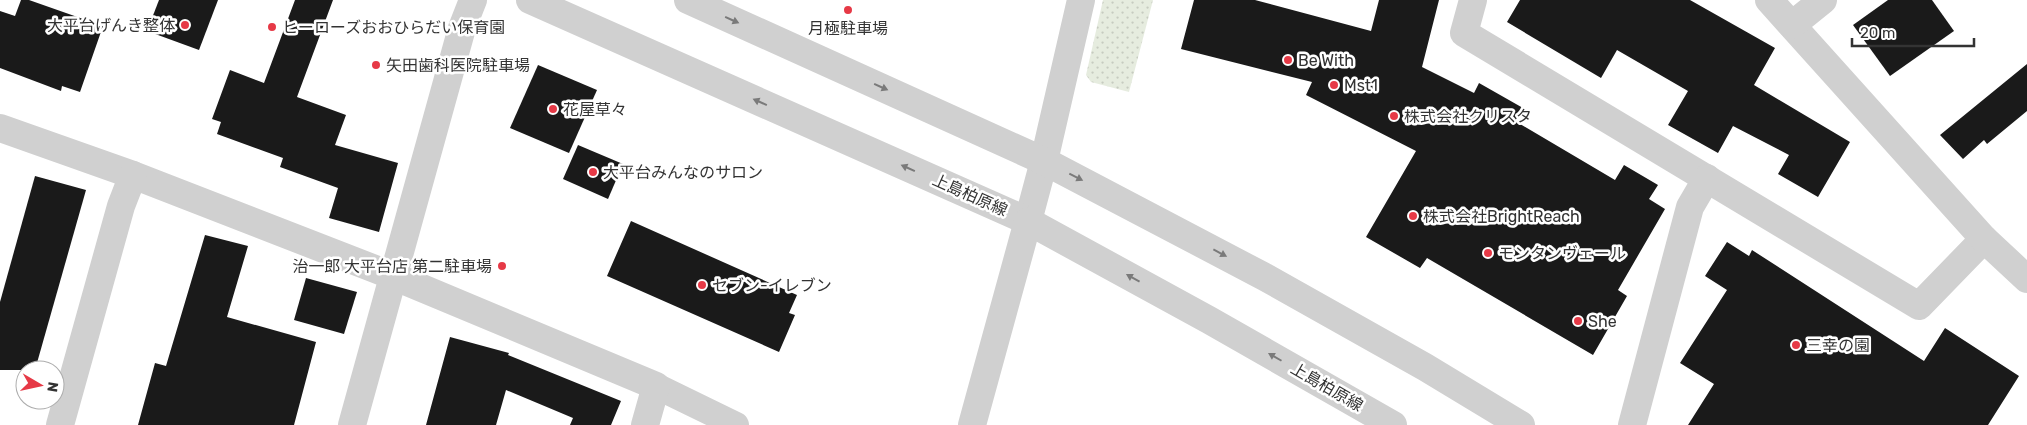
<svg xmlns="http://www.w3.org/2000/svg" width="2027" height="425" font-family="Rubik,'Noto Sans JP',sans-serif">
	<defs>
		<pattern id="green-dots" width="8" height="8" patternUnits="userSpaceOnUse" patternTransform="scale(1.25)"><rect width="8" height="8" fill="#e6ecdf"/><path d="M2 2h.1M6 6h.1" fill="none" stroke="#c6cbc0" stroke-width="1.8" stroke-linecap="round"/></pattern>
	</defs>
	<rect width="100%" height="100%" fill="#fff"/>
	<!-- green -->
	<path fill="url(#green-dots)" d="M1103,0H1153L1129,92L1091,82L1086,75Z"/>
	<!-- building -->
	<g fill="#1a1a1a">
		<path d="M21,0H29L103,26L80,92L62,86L61,91L0,68V11L15,16Z"/>
		<path d="M159,0H218L199,50L147,31Z"/>
		<path d="M295,0H333L297,97L346,115L335,145L398,163L379,232L329,218L338,188L280,167L283,158L217,134L221,122L212,119L230,70L264,83Z"/>
		<path d="M1194,0H1255L1371,31L1379,0H1439L1422,67L1474,93L1479,83L1523,108L1515,121L1615,180L1624,165L1658,185L1649,199L1665,209L1618,290L1627,296L1593,355L1427,258L1420,268L1366,237L1416,151L1306,95L1312,82L1181,49Z"/>
		<path d="M1520,0H1690L1775,48L1754,85L1850,142L1818,197L1778,174L1789,155L1733,126L1718,153L1668,125L1688,91L1617,50L1601,78L1507,22Z"/>
		<path d="M1888,0H1932L1954,31L1890,76L1853,25Z"/>
		<path d="M2027,64V111L1987,144L1984,140L1963,159L1940,135Z"/>
		<path d="M538,65L597,90L569,153L510,128Z"/>
		<path d="M578,145L623,164L608,199L563,179Z"/>
		<path d="M35,176L86,190L35,370H0V302Z"/>
		<path d="M631,221L797,295L789,313L795,315L779,352L607,276Z"/>
		<path d="M205,235L248,246L227,317L316,342L294,425H138L155,363L166,366Z"/>
		<path d="M1727,242L1749,256L1752,250L1924,361L1945,328L2019,376L1988,425H1688L1714,384L1680,363L1727,290L1705,276Z"/>
		<path d="M306,278L357,292L344,334L294,320Z"/>
		<path d="M450,337L509,353L508,355L621,401L611,425H570L573,418L506,390L496,425H426Z"/>
	</g>
	<g fill="none" stroke-linecap="round" stroke-linejoin="round">
		<!-- pedestrian -->
		<path stroke="#d0d0d0" stroke-width="26" d="M656,386L736,425"/>
		<!-- minor -->
		<g stroke="#d0d0d0" stroke-width="28">
			<path d="M1473,0L1464,33L1919,306L1984,239"/>
			<path d="M1769,0L1984,239L2027,279"/>
			<path d="M1792,25L1823,0"/>
			<path d="M0,128L133,175L393,276L656,386L645,425"/>
			<path d="M1028,221L1044,161L1081,0"/>
			<path d="M60,425L121,206L133,175"/>
			<path d="M352,425L462,28L473,0"/>
			<path d="M1632,425L1690,207L1707,178"/>
		</g>
		<!-- tertiary -->
		<g stroke="#d0d0d0" stroke-width="28">
			<path d="M530,0L1028,221L1209,320L1393,425"/>
			<path d="M688,0L1044,161L1263,276L1425,367L1521,425"/>
			<path d="M972,425L1028,221"/>
		</g>
	</g>
	<!-- one-way arrows -->
	<defs><path id="oneway-solid" d="M-6-.8H1V-3.2L6.5 0L1 3.2V.8H-6Z" transform="scale(1.25)"/></defs>
	<g fill="#7a7a7a">
		<use href="#oneway-solid" transform="translate(732 20) rotate(24)"/>
		<use href="#oneway-solid" transform="translate(881 87) rotate(24)"/>
		<use href="#oneway-solid" transform="translate(760 102) rotate(-156)"/>
		<use href="#oneway-solid" transform="translate(908 168) rotate(-156)"/>
		<use href="#oneway-solid" transform="translate(1076 177) rotate(27)"/>
		<use href="#oneway-solid" transform="translate(1220 253) rotate(28)"/>
		<use href="#oneway-solid" transform="translate(1133 278) rotate(-151)"/>
		<use href="#oneway-solid" transform="translate(1275 357) rotate(-150)"/>
	</g>
	<!-- markers -->
	<g fill="#e63946" stroke="#fff" stroke-width="2">
		<circle cx="848" cy="10" r="5"/>
		<circle cx="185" cy="25" r="5"/>
		<circle cx="272" cy="27" r="5"/>
		<circle cx="1288" cy="60" r="5"/>
		<circle cx="376" cy="65" r="5"/>
		<circle cx="1334" cy="85" r="5"/>
		<circle cx="553" cy="109" r="5"/>
		<circle cx="1394" cy="116" r="5"/>
		<circle cx="593" cy="172" r="5"/>
		<circle cx="1413" cy="216" r="5"/>
		<circle cx="1488" cy="253" r="5"/>
		<circle cx="502" cy="266" r="5"/>
		<circle cx="702" cy="285" r="5"/>
		<circle cx="1578" cy="321" r="5"/>
		<circle cx="1796" cy="345" r="5"/>
	</g>
	<g text-anchor="middle" dominant-baseline="central" stroke-width="5" stroke-linejoin="round" paint-order="stroke">
		<!-- poi labels -->
		<g font-size="16" fill="#333" stroke="#fff" text-anchor="start">
			<text x="175" y="25" text-anchor="end">大平台げんき整体</text>
			<text x="282" y="27">ヒーローズおおひらだい保育園</text>
			<text x="848" y="28" text-anchor="middle">月極駐車場</text>
			<text x="1298" y="60">Be With</text>
			<text x="386" y="65">矢田歯科医院駐車場</text>
			<text x="1344" y="85">Mst1</text>
			<text x="563" y="109">花屋草々</text>
			<text x="1404" y="116">株式会社クリスタ</text>
			<text x="603" y="172">大平台みんなのサロン</text>
			<text x="1423" y="216">株式会社BrightReach</text>
			<text x="1498" y="253">モンタンヴェール</text>
			<text x="492" y="266" text-anchor="end">治一郎 大平台店 第二駐車場</text>
			<text x="712" y="285">セブン-イレブン</text>
			<text x="1588" y="321">She</text>
			<text x="1806" y="345">三幸の園</text>
		</g>
		<!-- street labels -->
		<g font-size="16" fill="#333" stroke="#fff">
			<text transform="translate(970 195) rotate(24)">上島柏原線</text>
			<text transform="translate(1327 387) rotate(30)">上島柏原線</text>
		</g>
	</g>
	<!-- north arrow -->
	<g transform="translate(40 385) rotate(99)"><circle r="24" fill="#ffffff" stroke="#adadad"/>
	<path d="M0-4L9 19L0 12L-9 19Z" fill="#e63946"/>
	<text y="-8" font-size="14" font-weight="bold" text-anchor="middle" fill="#333333">N</text>
	</g>
	<!-- scale -->
	<path d="M1852 38v8h122v-8" fill="none" stroke="#333333" stroke-width="2.5"/>
	<text x="1860" y="38" font-size="15" fill="#333333" stroke="#ffffff" stroke-width="4" paint-order="stroke">20 m</text>
</svg>
